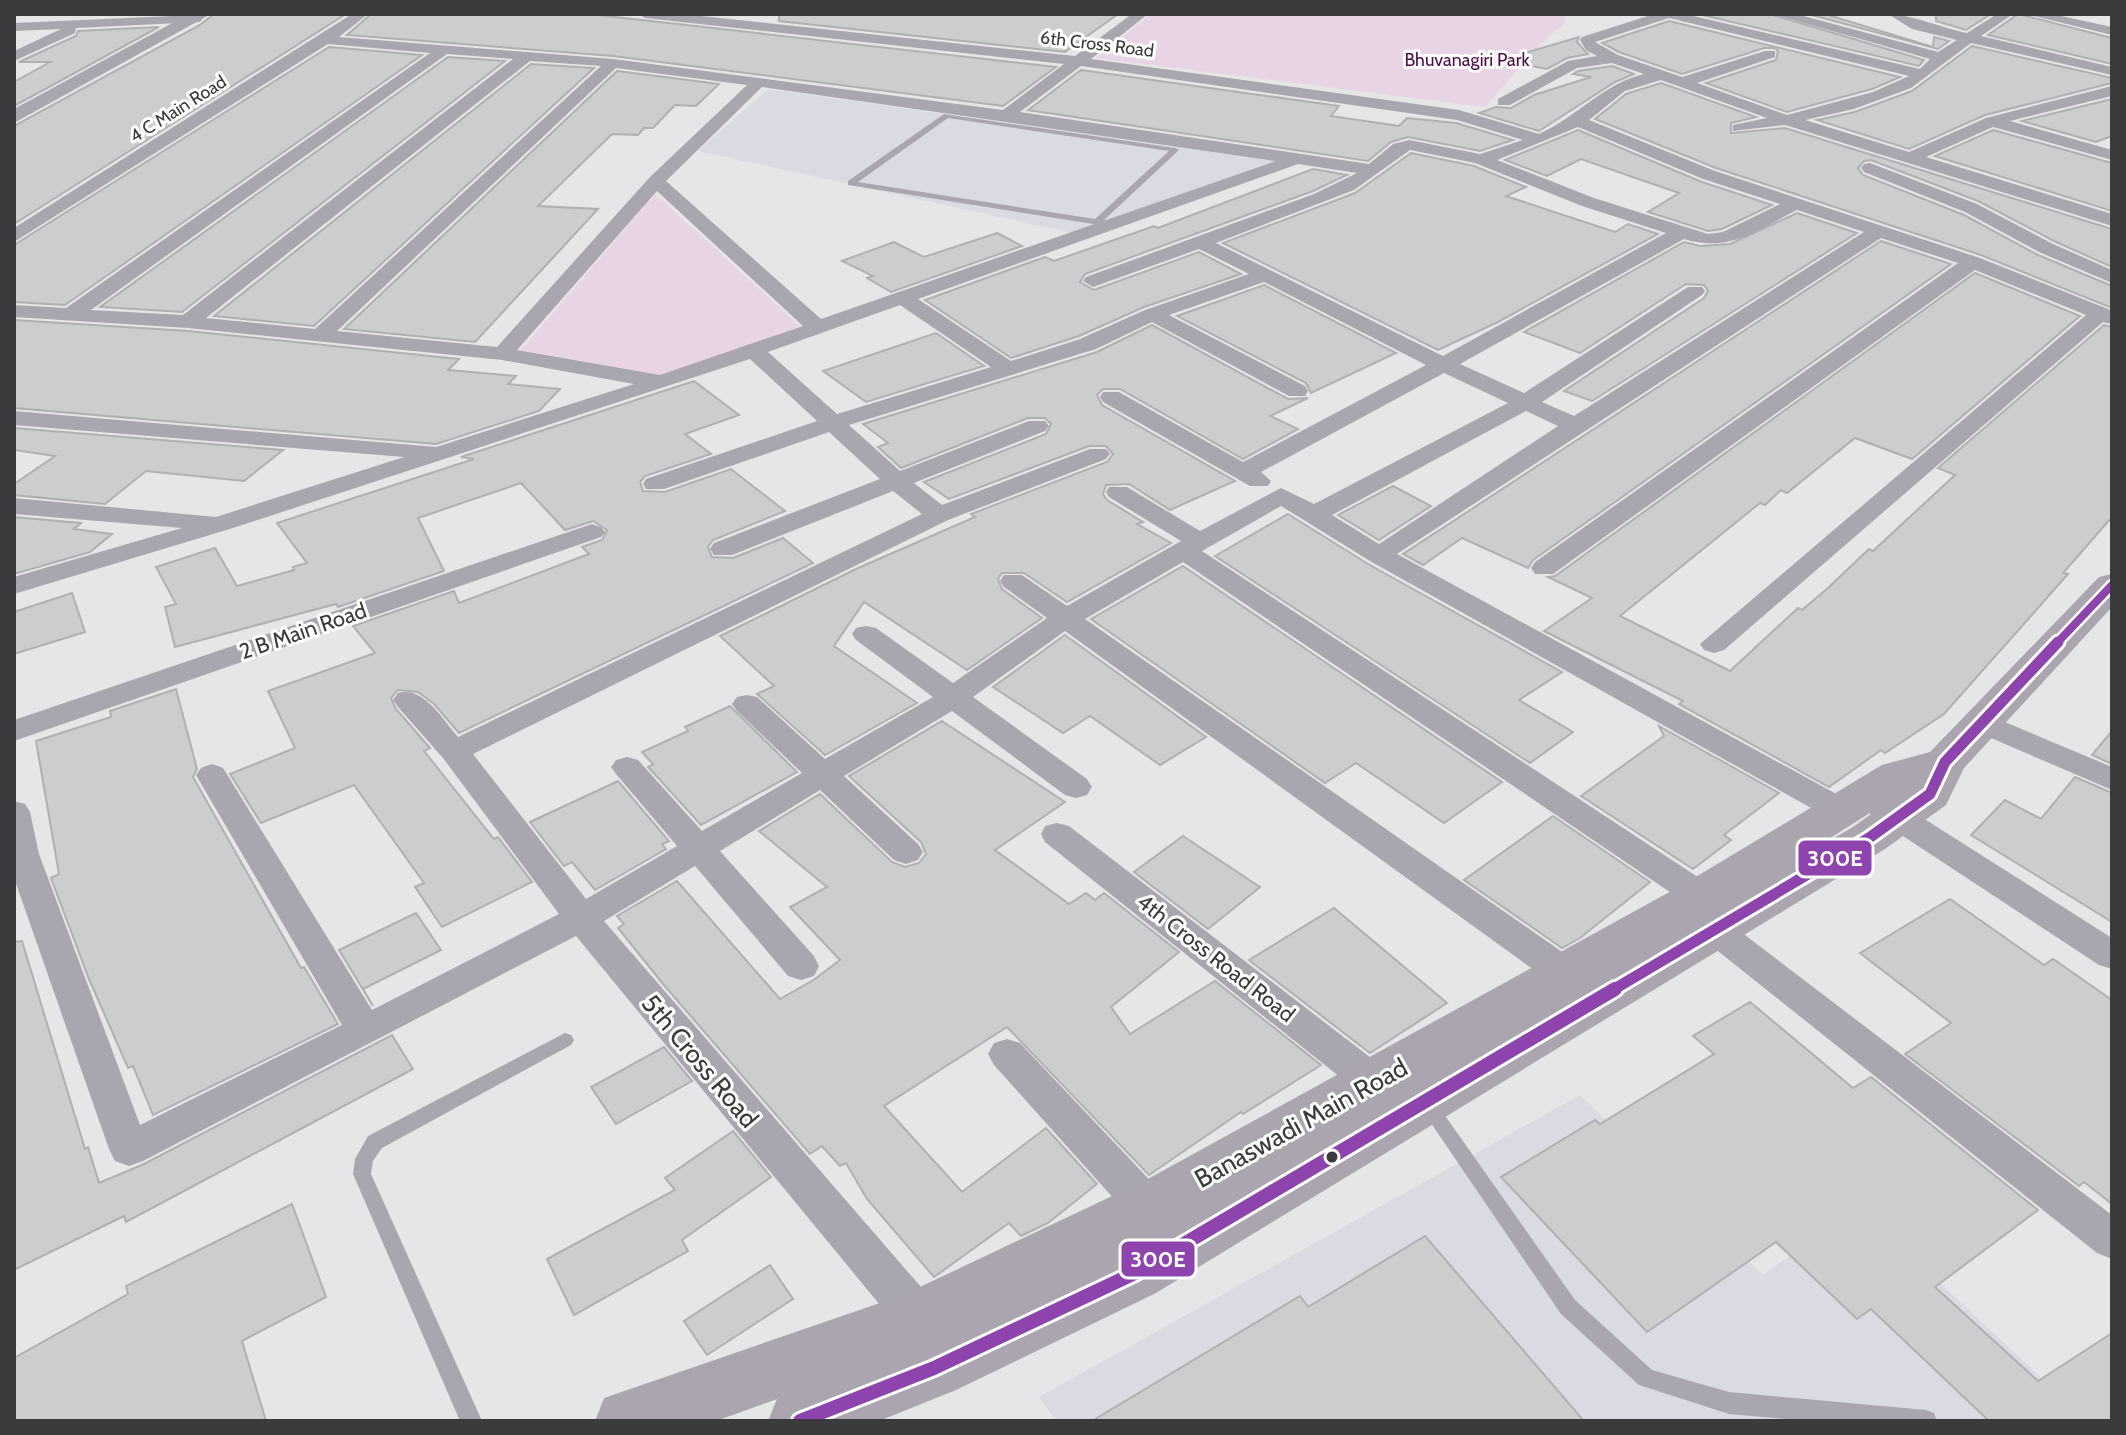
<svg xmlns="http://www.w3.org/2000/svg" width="2126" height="1435" font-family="Cabin,sans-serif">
	<rect width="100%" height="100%" fill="#e6e6e9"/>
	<!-- built -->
	<g fill="#dadae3">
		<path d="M768,89L1280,161L1077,234L698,151Z"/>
		<path d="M1580,1095L1763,1275L1859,1206L2087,1421H1056L1039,1397Z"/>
	</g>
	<!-- green -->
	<g fill="#e8d4e5">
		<path d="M1151,14H1564L1565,23L1539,46L1485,107L1096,58Z"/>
		<path d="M655,194L800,326L666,376L521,350Z"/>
	</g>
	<!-- building -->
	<g fill="#cccdcf" stroke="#b0b0b3" stroke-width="2">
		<path d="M214,14H346L14,224V126L200,25Z"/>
		<path d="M371,14H589L1056,67L1003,106L613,56L347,35Z"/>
		<path d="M779,14H1118L1065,52L779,21Z"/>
		<path d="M1698,14H1770L1924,60L1919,66Z"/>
		<path d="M1808,14H1825L1933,47L1934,37L1949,41L1938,49Z"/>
		<path d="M1936,14H1991L1966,30L1936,21Z"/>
		<path d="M2018,14L2112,38V64L1988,35Z"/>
		<path d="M1669,21L1900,77L1872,89L1787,112L1706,83L1776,60L1778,51L1775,48H1764L1682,74L1619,52L1602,43Z"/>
		<path d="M159,27L14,106V82L50,62H19L76,36L78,31Z"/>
		<path d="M1579,37L1577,42L1588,54L1567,58L1547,69L1501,60Z"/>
		<path d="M1972,46L2112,78V83L1985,115L1909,149L1817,120L1855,112L1912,91Z"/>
		<path d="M329,47L422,55L65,305L14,302V245Z"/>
		<path d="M448,57L505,61L182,312L100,307Z"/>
		<path d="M531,64L594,68L314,326L214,316Z"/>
		<path d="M1612,66L1634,74L1615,82L1539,131L1479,113L1496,107L1511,108L1534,95L1591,77L1573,74L1578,71Z"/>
		<path d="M1081,70L1339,106L1331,116L1399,126L1407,118L1456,123L1513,140L1480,151L1408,137L1391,142L1368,161L1028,110Z"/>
		<path d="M617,71L719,84L696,106L675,105L653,128H644L638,135L612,134L538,206L598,209L475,342L344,329Z"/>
		<path d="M1661,83L1756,117L1731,123V133L1785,128L2112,229V267L2054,241L1978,201L1871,160L1864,161L1858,168L1863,175L1964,215L2038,255L2112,286V308L1981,255L1716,168L1595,119L1626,94Z"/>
		<path d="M2112,99V136L2096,142L2022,121Z"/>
		<path d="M1578,130L1702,182L1772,205L1722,229L1708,231L1648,212L1679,193L1581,159L1547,176L1505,160Z"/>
		<path d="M1993,130L2112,163V211L1935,156Z"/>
		<path d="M1411,153L1474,166L1526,187L1506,196L1615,232L1628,224L1658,234L1498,322L1438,350L1223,243L1355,193Z"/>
		<path d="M1313,169L1347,175L1313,191L1085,274L1080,282L1094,290L1199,252L1241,274L1144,307L1079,336L1011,358L925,300L1045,257L1054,261L1154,226L1158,228Z"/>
		<path d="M1797,213L1857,233L1592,401L1564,391L1704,298L1708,291L1704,285L1686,284L1580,353L1524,332L1684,242L1700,246L1730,244Z"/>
		<path d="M997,233L1022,246L891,292L867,278L873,276L842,261L894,242L924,257Z"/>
		<path d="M1881,241L1951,264L1533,560L1528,568L1462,538L1423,565L1403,554Z"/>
		<path d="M1975,273L2080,316L1912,459L1855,438L1787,493L1781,490L1765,505L1760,503L1620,616L1730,671L1798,608L1802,610L1828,588L1869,549L1873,551L1955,475L1938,468L2104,325L2112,327V517L2063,573L2068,574L1944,714L1885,753L1881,750L1829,787L1679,704L1683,701L1544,631L1592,598L1548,577L1555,576Z"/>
		<path d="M1264,285L1396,353L1311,393L1306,383L1177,316Z"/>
		<path d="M14,320L188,331L459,359L448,370L516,376L508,384L560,389L539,411L436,444L14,408Z"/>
		<path d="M1152,325L1288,399L1308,398L1270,416L1298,429L1243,459L1120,389H1103L1097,395L1102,405L1235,481L1170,510L1129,484L1106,485L1103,494L1107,500L1143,522L1137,524L1171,543L1067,602L1024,573H1002L998,579L1002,589L1042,618L967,670L864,602L834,646L917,703L825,755L757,694L774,686L720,636L856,569L975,517L971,514L1107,462L1113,454L1106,446H1089L949,499L924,482L1046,434L1051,424L1045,418H1028L901,468L878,447L888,443L863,424L1097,352Z"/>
		<path d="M936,333L984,366L866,402L823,371Z"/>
		<path d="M694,381L739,415L685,434L711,454L645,476L640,482L643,491L665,492L731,469L785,511L713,540L708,547L712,557L733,558L783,538L813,563L459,733L434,704L418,692L398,690L391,698L396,709L430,748L424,751L494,839L498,837L532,882L442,927L415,887L424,883L354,785L261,823L230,774L295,748L268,691L375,653L353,626L454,591L459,603L589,554L582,547L602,540L607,530L593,521L565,530L521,483L418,518L444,571L338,607L336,604L175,647L165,607L176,604L156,567L215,548L237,586L294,570L293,567L307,563L277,523L474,459L461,457Z"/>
		<path d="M14,428L283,450L244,481L146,471L105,504L14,495V484L55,456L14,450Z"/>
		<path d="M1393,486L1431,506L1379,540L1338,515Z"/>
		<path d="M1288,514L1368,564L1562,672L1519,700L1573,732L1530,763L1215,556Z"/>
		<path d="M14,517L81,523L74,529L112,534L90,552L14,574Z"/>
		<path d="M1183,566L1502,782L1444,823L1356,763L1325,783L1091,619Z"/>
		<path d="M72,593L85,632L14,654V612Z"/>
		<path d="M1065,635L1206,737L1160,765L1090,716L1063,733L993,687Z"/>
		<path d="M176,689L197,769L193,777L301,968L304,967L338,1024L153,1115L133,1066L128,1068L89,979L51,878L59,874L36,741L111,717L110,711Z"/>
		<path d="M730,706L797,772L701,825L648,767L653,764L642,752L688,731L685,727Z"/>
		<path d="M942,721L1065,802L995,850L1069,904L1086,893L1095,900L1104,893L1179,952L1111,1007L1130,1034L1215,981L1321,1065L1243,1114L1241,1112L1149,1175L1007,1027L884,1106L962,1192L1046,1128L1097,1184L1048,1223L1021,1236L1009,1223L934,1277L867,1199L846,1163L840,1166L822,1146L810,1154L663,984L618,928L624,924L617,916L677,881L780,999L815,979L840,960L790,907L827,887L759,831L820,794L892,862L905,867L919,863L926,854L921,842L849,776Z"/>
		<path d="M1659,726L1779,793L1724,835L1731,840L1693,869L1581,796L1664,736Z"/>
		<path d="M2112,731V764L2092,755Z"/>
		<path d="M2075,777L2112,793V922L1971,835L2005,800L2041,819Z"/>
		<path d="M618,781L669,841L662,844L666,849L595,890L572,862L564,866L530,822Z"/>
		<path d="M1553,816L1650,882L1580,938L1562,948L1464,880Z"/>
		<path d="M1183,836L1260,887L1208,929L1134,872Z"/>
		<path d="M1950,899L2044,965L2053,959L2112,1000V1204L2084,1182L2079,1186L1905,1054L1951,1023L1860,953Z"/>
		<path d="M1334,908L1447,1003L1370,1053L1249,960Z"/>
		<path d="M416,913L441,950L363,989L373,1006L339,950Z"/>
		<path d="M22,941L85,1149L88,1147L99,1183L144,1164L392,1035L413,1069L126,1222L124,1216L14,1270V942Z"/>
		<path d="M1750,1002L1853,1088L1871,1077L2038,1210L1935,1287L2038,1381L2112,1333V1421H1989L1871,1309L1857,1319L1776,1242L1647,1332L1501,1177L1595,1120L1600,1124L1714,1054L1693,1036Z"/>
		<path d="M664,1047L692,1081L616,1124L591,1087Z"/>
		<path d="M733,1131L771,1177L682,1240L688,1251L574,1315L547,1259L675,1190L665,1178Z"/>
		<path d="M292,1204L326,1297L242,1341L266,1421H14V1358L128,1294L126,1286Z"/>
		<path d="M1425,1236L1584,1421H1092L1300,1296L1308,1307Z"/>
		<path d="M770,1265L793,1299L707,1355L684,1321Z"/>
	</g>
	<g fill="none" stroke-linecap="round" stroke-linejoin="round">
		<!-- service -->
		<g fill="#aaa6af" fill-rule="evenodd">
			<path d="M944,114L1175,148L1179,150L1104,220L1115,222V226L1112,227L848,185V181ZM948,118L1169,151L1095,219L858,182Z"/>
			<path d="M565,1033L571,1035L574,1040L571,1045L382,1148L373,1161L371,1174L482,1421H460L353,1174L355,1159L368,1136Z"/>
			<path d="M1428,1097L1434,1100L1575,1300L1652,1370L1729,1392L1926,1410L1934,1413L1937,1421H1810L1729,1414L1639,1385L1561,1314L1422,1110L1419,1105L1422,1100Z"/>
		</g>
		<!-- minor -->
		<g fill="#aaa6af" fill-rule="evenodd">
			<path d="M352,14H368L339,37L613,59L1003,110L1064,64L645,18L638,14H683L1075,56L1132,14H1148L1091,59L1459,110L1539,134C1577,117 1604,83 1644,74L1612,63L1577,68L1510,105H1498V99L1568,61L1597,56L1586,50L1580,40L1582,37L1654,14H1685L1920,69L1930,59L1773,14H1796L1938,52L1957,40L1912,29L1888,14C1909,14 1943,28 1967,33L1997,14H2013L1981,36L2112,67V75L1971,43L1911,88L1854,109L1805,120L1909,152L1986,118L2112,86V96L2010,121L2112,150V160L1993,127L1926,157L2112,214V226L1785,125L1733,131V125L1767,118L1661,80L1625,91L1589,120L1715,171L1980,258L2108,309L2112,311V324L2103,322L1724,650L1714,653L1704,650L1700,644L2086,315L1975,270L1553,574H1535L1531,568L1535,562L1958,263L1881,238L1397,554L1851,802L1856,810L1851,818L1840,821L1829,818L1370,561L1281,506L1202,551L1713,887L1718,896L1713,905L1701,908L1689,905L1183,562L1085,619L1578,963L1583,973L1578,983L1565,987L1552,983L1065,631L973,697L1087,779L1092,787L1087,795L1076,798L1065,795L952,711L844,776L918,844L923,852L918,860L906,864L894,860L820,790L720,851L814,956L819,966L814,976L801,980L788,976L695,866L604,921L940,1309L946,1324L940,1339L924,1345L908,1339L576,936L143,1161L129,1166L115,1161L109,1149L14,878V801L25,804L30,812L39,854L140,1125L342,1025L196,775L201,768L212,764L223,768L372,1010L559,914L443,758L398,707L393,700L398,693C424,686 442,719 458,737L922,514L893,491L732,555H714L710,549L714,543L880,479L829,432L664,489H646L643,484L646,479L817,421L750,359L233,528L14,594V577L182,528L14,514V498L216,517L404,457L14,425V411L436,447L634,384L502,360L188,328L14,317V305L66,308L430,53L328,44L14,242V228ZM1669,18L1909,76L1873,92L1787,115L1697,83L1775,57V51H1765L1682,77L1618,55L1595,42ZM447,54L513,59L183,315L91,310ZM530,61L601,66L315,329L206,318ZM1081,66L1457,120L1523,140L1480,154L1409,140L1393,144L1369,164L1020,112ZM616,68L747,85L650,177L497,347L337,331ZM762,87L1276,161L821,319L666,181ZM1578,127L1703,179L1780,204L1723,232L1708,234L1594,198L1497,160ZM1410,150L1475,163L1582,206L1666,233L1443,356L1216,243L1354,190ZM1298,164L1357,173L1314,194L1086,277L1083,281L1093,287L1199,249L1249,274L1145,310L1080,339L1011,361L918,299ZM657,191L803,326L660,375L517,350ZM1797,210L1864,232L1574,416L1542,402L1702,295L1705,291L1702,287H1688L1524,393L1460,364L1684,239C1730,253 1757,230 1797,210ZM1264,282L1426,365L1243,462L1119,392H1103L1100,397L1103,402L1250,486H1268L1271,481L1261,472L1444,373L1508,403L1314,504L1281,488L1200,531L1127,487H1109L1106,492L1109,497L1181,541L1067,606L1022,575H1004L1000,581L1004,587L1047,618L953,683L876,628L866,626L856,628L852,634L856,640L933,697L825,759L757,697L747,695L737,697L732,704L737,711L802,773L702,831L638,760L627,757L616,760L611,767L616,774L677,846L586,899L473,754L948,520L1106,459L1110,454L1106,449H1090L942,505L914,483L1045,431L1049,426L1045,421H1029L900,471L849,425L1096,349L1152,322L1289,396H1305L1308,391L1305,386L1169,315ZM900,305L991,367L837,414L768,352ZM1526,411L1558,426L1379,544L1332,515Z"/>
			<path d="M2026,14H2052L2112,27V35Z"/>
			<path d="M195,15L202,19L200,22L76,28L75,33L14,61V51L61,29L14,31V23Z"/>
			<path d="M1870,163L1977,204L2053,244L2112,270V283L2039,252L1965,212L1864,172L1861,168L1864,164Z"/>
			<path d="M592,524L601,527L605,532L601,537L14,741V720Z"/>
			<path d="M1981,712L2112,767V790L1970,729L1966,722L1970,715Z"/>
			<path d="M1882,796L1893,799L2112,938V969L2099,965L1871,815L1866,807L1871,799Z"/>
			<path d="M1057,823L1069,826L1388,1071L1393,1082L1388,1093L1374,1098L1360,1093L1045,842L1041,834L1045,826Z"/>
			<path d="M1716,918L1728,922L2112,1215V1259L2097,1253L1704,940L1699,931L1704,922Z"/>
			<path d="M1007,1039L1020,1043L1162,1193L1168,1206L1162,1219L1147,1224L1132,1219L994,1065L988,1054L994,1043Z"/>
		</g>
		<!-- tertiary -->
		<path fill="#aaa6af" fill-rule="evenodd" d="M189,14H211L14,123V109Z"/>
		<!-- secondary -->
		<path fill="#aaa5ae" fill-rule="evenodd" d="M2112,574V607L1964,768L1946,805L1885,849L1156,1293L956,1390L879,1421H768L777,1399L716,1421H595L604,1398L903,1295L1146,1180L1684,884L1882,765L1930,752L2099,577ZM1892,799L1853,827L1794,861Z"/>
		<!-- bus-1-far2 casing -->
		<g stroke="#fff" stroke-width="13">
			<path id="bus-1-far2" d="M2056,644L2112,585"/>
		</g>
		<!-- bus-1-far1 casing -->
		<g stroke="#fff" stroke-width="17">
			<path id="bus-1-far1" d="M1611,991L1869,838L1930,794L1945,762L2058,642"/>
		</g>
		<!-- bus-1 casing -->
		<g stroke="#fff" stroke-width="20">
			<path id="bus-1" d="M800,1421L934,1368L1135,1273L1615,989"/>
		</g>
		<!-- bus-1-far2 -->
		<use href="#bus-1-far2" stroke="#8e44ad" stroke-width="8"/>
		<!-- bus-1-far1 -->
		<use href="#bus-1-far1" stroke="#8e44ad" stroke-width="11"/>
		<!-- bus-1 -->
		<use href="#bus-1" stroke="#8e44ad" stroke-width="14"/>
	</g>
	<!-- markers -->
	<circle fill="#3b3b3d" stroke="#fff" stroke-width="3" cx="1332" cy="1157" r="7"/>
	<g text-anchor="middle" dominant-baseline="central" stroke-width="6" stroke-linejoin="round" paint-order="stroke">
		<!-- far-street labels -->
		<g font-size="18" fill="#3b3b3d" stroke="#fff">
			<text transform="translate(1097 44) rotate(7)">6th Cross Road</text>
			<text transform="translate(178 109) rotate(-32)">4 C Main Road</text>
		</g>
		<!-- far-park labels -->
		<g font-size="18" fill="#4e0a44" stroke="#fff">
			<text x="1467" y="60">Bhuvanagiri Park</text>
		</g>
		<!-- street labels -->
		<g font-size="22" fill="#3b3b3d" stroke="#fff">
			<text transform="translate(303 631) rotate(-19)">2 B Main Road</text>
			<text transform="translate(1216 958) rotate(38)">4th Cross Road Road</text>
		</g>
		<!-- near-street labels -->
		<g font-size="26" fill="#3b3b3d" stroke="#fff">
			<text transform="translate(700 1061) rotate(50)">5th Cross Road</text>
			<text transform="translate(1301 1123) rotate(-29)">Banaswadi Main Road</text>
		</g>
	</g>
	<g stroke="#fff" stroke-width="3">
		<rect x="1797" y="839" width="76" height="38" rx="8" fill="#8e44ad"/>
		<rect x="1120" y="1240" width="76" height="38" rx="8" fill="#8e44ad"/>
	</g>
	<g font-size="22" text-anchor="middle" font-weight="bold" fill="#fff">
		<text x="1835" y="866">300E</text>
		<text x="1158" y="1267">300E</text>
	</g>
	<!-- border -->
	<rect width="2126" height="1435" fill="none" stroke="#3b3b3d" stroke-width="32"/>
</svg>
